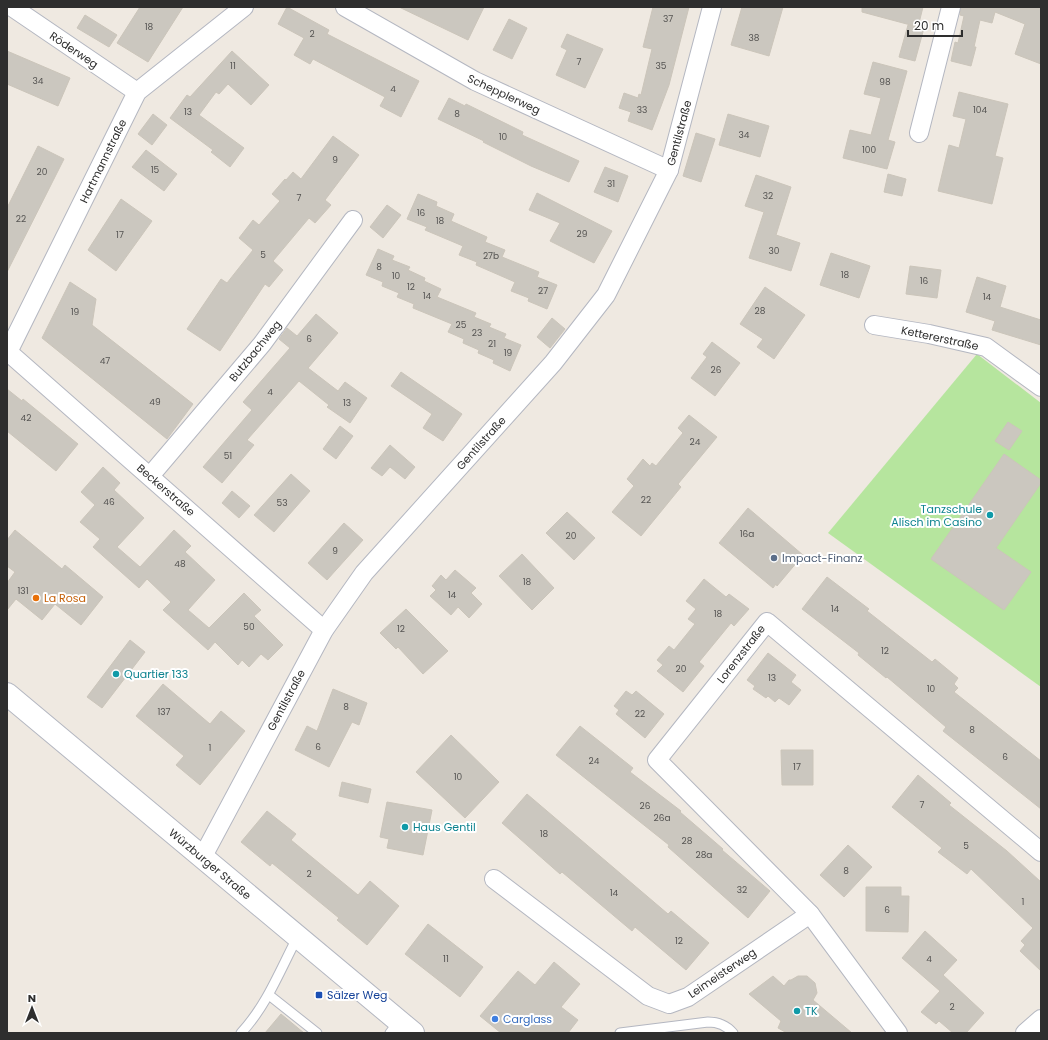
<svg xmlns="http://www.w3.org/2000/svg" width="1048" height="1040" font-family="Poppins,sans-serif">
	<rect width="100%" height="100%" fill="#efe9e1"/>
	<!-- green -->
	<path fill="#b6e59e" d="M977,354L1041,403V687L828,533Z"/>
	<!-- building -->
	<g fill="#cbc7bf" stroke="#cbc5ba">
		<path d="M140,7H183L148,62L117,43Z"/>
		<path d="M287,7L329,30L327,34L419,81L401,117L380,106L385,97L313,59L310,64L294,55L304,38L278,24Z"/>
		<path d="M399,7H484L468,40Z"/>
		<path d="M653,7H689L669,85L652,130L628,121L631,112L619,108L624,93L638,98L639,94L641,95L652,49L643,47Z"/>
		<path d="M742,7H783L769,56L731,45Z"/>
		<path d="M862,7H923L918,27L862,12Z"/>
		<path d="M961,7H1041V64L1015,54L1025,24L995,12L992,23L980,20L974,47H976L971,66L951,61L955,42L958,43L964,16L960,15Z"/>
		<path d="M85,15L117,35L109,47L77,28Z"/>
		<path d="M509,19L527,28L512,59L493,50Z"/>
		<path d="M908,25L924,28L915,61L899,57Z"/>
		<path d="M567,34L603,49L585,88L556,75L567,50L561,47Z"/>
		<path d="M7,51L70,78L58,106L7,84Z"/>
		<path d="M232,51L269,85L251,105L228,84L219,94L216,92L199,115L244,148L230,167L211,152L213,150L170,118L187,95L190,97Z"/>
		<path d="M873,62L907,71L888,140L895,142L887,169L843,158L850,130L871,135L881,98L864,94Z"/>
		<path d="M959,92L1008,104L995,156L1003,158L992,204L938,191L949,145L959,148L966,119L953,116Z"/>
		<path d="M449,98L465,106L466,104L523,132L522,135L579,161L569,182L531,166L483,142L484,141L438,119Z"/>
		<path d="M153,114L167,125L152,145L138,134Z"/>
		<path d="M728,114L769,126L760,157L719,145Z"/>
		<path d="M696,133L715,139L701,182L683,176Z"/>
		<path d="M333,136L359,155L325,200L331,205L315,223L309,218L273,261L283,270L269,287L265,284L220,351L187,329L221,279L227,283L253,250L239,238L253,220L259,225L280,201L272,194L285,179L286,180L293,172L301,179Z"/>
		<path d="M38,146L64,159L7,272V208Z"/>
		<path d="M146,150L177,174L164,191L132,167Z"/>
		<path d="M605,167L628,176L618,202L594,192Z"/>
		<path d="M888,174L906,179L902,196L884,192Z"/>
		<path d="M756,175L791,187L776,235L800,243L791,271L749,258L764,212L745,206Z"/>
		<path d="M537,193L612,231L594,263L550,241L560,223L529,210Z"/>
		<path d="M418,194L437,202L436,206L454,214L451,221L487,237L485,242L505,250L502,257L539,272L537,277L557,285L547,309L528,301L529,298L511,291L515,282L476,265L477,262L459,255L463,246L425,230L427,227L407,219Z"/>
		<path d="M121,199L152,221L116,271L88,250Z"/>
		<path d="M387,205L401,215L383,238L370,227Z"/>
		<path d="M378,249L394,256L392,260L410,267L408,270L425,278L424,281L441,289L437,297L476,313L474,317L491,324L489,327L506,334L504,338L521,345L510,371L493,363L494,360L478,353L479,350L463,343L464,339L448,332L452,324L413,308L414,304L397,297L399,293L382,286L383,282L366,275Z"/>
		<path d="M831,253L870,266L859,298L820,285Z"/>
		<path d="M910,266L941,270L937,298L906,294Z"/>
		<path d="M977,277L1006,286L1000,307L1041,320V345L992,330L995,321L966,312Z"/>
		<path d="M70,282L96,299L92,325L193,404L167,439L42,338Z"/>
		<path d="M765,287L805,315L774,359L757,347L763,339L740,324Z"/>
		<path d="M316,314L338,333L308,368L338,391L345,382L367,398L350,423L327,407L329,405L299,381L247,440L254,445L222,483L203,467L252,410L243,402L290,348L279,339L287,328L297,336Z"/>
		<path d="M552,318L565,329L550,348L537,337Z"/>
		<path d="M712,342L740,363L715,396L691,378L707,357L703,354Z"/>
		<path d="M401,372L462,414L443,441L423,428L432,414L391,386Z"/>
		<path d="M7,389L22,401L23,399L78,444L56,471L7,431Z"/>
		<path d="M689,415L717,437L678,484L681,487L641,536L612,512L634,486L627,479L643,459L650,466L652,463L656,466L683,433L678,428Z"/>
		<path d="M1008,422L1022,431L1009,450L995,441Z"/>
		<path d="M340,426L353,436L336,459L323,449Z"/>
		<path d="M390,445L415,467L405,479L390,467L382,476L371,468Z"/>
		<path d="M1004,454L1041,480V483L996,548L1031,572L1004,610L931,559Z"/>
		<path d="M103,467L120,483L114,490L144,518L117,547L140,567L174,530L191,546L185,552L215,580L188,610L209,628L244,593L261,610L254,616L283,645L268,660L261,654L249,667L242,660L238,665L215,642L208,650L163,610L171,602L147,579L139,588L93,547L100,539L80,522L95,505L81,492Z"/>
		<path d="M291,474L310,491L274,532L254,515Z"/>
		<path d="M232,491L250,506L239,518L222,503Z"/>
		<path d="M748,508L803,555L777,586L776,584L773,588L719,543Z"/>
		<path d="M567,512L595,538L574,560L546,533Z"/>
		<path d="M344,523L363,540L327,580L308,563Z"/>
		<path d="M15,530L62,569L65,565L103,597L81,625L55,604L42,620L16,599L7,610V583L15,572L7,566V540Z"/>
		<path d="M522,554L554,588L532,610L499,576Z"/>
		<path d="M455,570L476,588L471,593L482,604L469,618L458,607L451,615L430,596L436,590L432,586L441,575L446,580Z"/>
		<path d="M827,577L869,609L867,611L932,662L935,659L958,678L954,684L958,688L954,692L1041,761V809L943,731L946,727L887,677L886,678L858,655L859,653L802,609Z"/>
		<path d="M704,579L726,597L729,594L749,609L734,626L731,623L699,662L704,666L683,692L657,671L663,665L657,660L669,646L674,650L695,624L688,619L696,609L686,601Z"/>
		<path d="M406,609L448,651L423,674L398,647L396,649L380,633Z"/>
		<path d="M130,640L145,652L102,708L87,697Z"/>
		<path d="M768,653L796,675L791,682L801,690L789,705L779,698L775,702L768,696L766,698L753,689L755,686L747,680Z"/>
		<path d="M163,684L210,724L221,711L245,731L200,785L176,765L184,756L136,716Z"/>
		<path d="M333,689L367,703L359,725L352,722L329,767L295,750L307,726L317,731Z"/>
		<path d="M626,691L632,695L636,691L664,714L645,738L616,714L619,710L614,706Z"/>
		<path d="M580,726L633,768L630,772L681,811L680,812L723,849L722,850L770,891L748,918L668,847L669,845L556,755Z"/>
		<path d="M451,735L499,782L465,818L416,772Z"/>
		<path d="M781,750H813V785H782Z"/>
		<path d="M918,775L951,803L949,805L1007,851L1041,882V971L1020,951L1025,945L1021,941L1033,928L971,869L967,874L938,852L942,848L892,807Z"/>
		<path d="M342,782L371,789L368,803L339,796Z"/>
		<path d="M527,794L668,914L671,911L709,943L686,970L635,927L632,931L562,872L560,874L502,823Z"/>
		<path d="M387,802L432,810L423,855L387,848L389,839L380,837Z"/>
		<path d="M267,811L296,834L291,840L358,895L370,881L399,906L367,945L337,920L339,918L272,863L270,866L241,842Z"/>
		<path d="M848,845L872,867L844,897L820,875Z"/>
		<path d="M866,887H901V896H909L908,932L866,931Z"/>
		<path d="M428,924L483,967L460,997L405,954Z"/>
		<path d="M925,931L957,960L943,975L984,1013L966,1033H953L939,1021L936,1024L921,1012L940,991L902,958Z"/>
		<path d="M554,962L580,984L561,1007L578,1020L568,1033H501L480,1016L518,971L535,985Z"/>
		<path d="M773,976L784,986L789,980H791L798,976H807L815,983L817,993L813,1000L852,1033H787L778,1028L781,1021L749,994Z"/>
		<path d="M281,1014L304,1033H265Z"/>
	</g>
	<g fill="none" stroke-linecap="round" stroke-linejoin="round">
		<!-- service casing -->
		<g stroke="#b4b7c1" stroke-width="11">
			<g id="service">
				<path d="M269,995L317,1033"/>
				<path d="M241,1033C267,1005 280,970 298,936"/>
				<path d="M390,1033L399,1021"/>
				<path d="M620,1033L708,1022C718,1022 726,1025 733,1033"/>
			</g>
		</g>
		<!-- minor casing -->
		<g stroke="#b4b7c1" stroke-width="20">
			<g id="minor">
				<path d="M12,7L137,92"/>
				<path d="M345,7L475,81L669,170"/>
				<path d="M919,133L951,7"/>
				<path d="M874,325L929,334L986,347L1041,387"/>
				<path d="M7,351L324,630"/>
				<path d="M8,352L137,92L244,7"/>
				<path d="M150,476L262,344L353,220"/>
				<path d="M202,858L324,630L364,573L553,363L606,295L669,170L712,7"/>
				<path d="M494,879L648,996L669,1004L688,997L810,914L898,1033"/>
				<path d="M810,914L657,760L767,622L1041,852"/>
				<path d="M1025,1033L1041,1019"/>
			</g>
		</g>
		<!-- secondary casing -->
		<g stroke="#b4b7c1" stroke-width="24">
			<path id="secondary" d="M7,694L413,1033"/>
		</g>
		<!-- service -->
		<use href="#service" stroke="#fff" stroke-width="9"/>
		<!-- minor -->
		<use href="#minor" stroke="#fff" stroke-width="18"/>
		<!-- secondary -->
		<use href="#secondary" stroke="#fff" stroke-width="22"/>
	</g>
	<!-- markers -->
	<g fill="#0f9aa8" stroke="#fff" stroke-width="1.5">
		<circle cx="990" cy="515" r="4"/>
		<circle cx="116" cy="674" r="4"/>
		<circle cx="405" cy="827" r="4"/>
		<circle cx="797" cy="1011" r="4"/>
	</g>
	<circle fill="#5c6f8a" stroke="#fff" stroke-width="1.5" cx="774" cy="558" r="4"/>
	<circle fill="#e8710a" stroke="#fff" stroke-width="1.5" cx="36" cy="598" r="4"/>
	<rect fill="#1a4fb4" stroke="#fff" stroke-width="1.5" x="315" y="991" width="8" height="8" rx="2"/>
	<circle fill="#3f7fe0" stroke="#fff" stroke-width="1.5" cx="495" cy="1019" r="4"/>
	<g text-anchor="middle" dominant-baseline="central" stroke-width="4" stroke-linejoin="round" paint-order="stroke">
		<!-- number labels -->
		<g font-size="9" fill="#555452">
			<text x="668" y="19">37</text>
			<text x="149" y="27">18</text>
			<text x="312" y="34">2</text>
			<text x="754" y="38">38</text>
			<text x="579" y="62">7</text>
			<text x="233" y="66">11</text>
			<text x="661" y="66">35</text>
			<text x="38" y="81">34</text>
			<text x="885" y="82">98</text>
			<text x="393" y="89">4</text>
			<text x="642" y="110">33</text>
			<text x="980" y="110">104</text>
			<text x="188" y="112">13</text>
			<text x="457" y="114">8</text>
			<text x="744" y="135">34</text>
			<text x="503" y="137">10</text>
			<text x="869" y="150">100</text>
			<text x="335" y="160">9</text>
			<text x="155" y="170">15</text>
			<text x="42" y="172">20</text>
			<text x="611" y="184">31</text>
			<text x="768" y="196">32</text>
			<text x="299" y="198">7</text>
			<text x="421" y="213">16</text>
			<text x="21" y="219">22</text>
			<text x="440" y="221">18</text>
			<text x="582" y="234">29</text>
			<text x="120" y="235">17</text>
			<text x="774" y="251">30</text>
			<text x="263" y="255">5</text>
			<text x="491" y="256">27b</text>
			<text x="379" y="267">8</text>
			<text x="845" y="275">18</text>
			<text x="396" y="276">10</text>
			<text x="924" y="281">16</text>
			<text x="411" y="287">12</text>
			<text x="543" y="291">27</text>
			<text x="427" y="296">14</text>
			<text x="987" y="297">14</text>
			<text x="760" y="311">28</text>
			<text x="75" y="312">19</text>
			<text x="461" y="325">25</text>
			<text x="477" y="333">23</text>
			<text x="309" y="339">6</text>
			<text x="492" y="344">21</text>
			<text x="508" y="353">19</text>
			<text x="105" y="361">47</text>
			<text x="716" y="370">26</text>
			<text x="270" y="392">4</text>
			<text x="155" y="402">49</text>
			<text x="347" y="403">13</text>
			<text x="26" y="418">42</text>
			<text x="695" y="442">24</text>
			<text x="228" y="456">51</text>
			<text x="646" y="500">22</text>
			<text x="109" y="502">46</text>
			<text x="282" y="503">53</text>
			<text x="747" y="534">16a</text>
			<text x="571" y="536">20</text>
			<text x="335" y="551">9</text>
			<text x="180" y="564">48</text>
			<text x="527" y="582">18</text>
			<text x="23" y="591">131</text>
			<text x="452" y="595">14</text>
			<text x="835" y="609">14</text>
			<text x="718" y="614">18</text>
			<text x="249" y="627">50</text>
			<text x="401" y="629">12</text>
			<text x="885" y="651">12</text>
			<text x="681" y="669">20</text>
			<text x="772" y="678">13</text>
			<text x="931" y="689">10</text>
			<text x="346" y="707">8</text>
			<text x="164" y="712">137</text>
			<text x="640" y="714">22</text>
			<text x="972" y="730">8</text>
			<text x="318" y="747">6</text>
			<text x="210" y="748">1</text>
			<text x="1005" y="757">6</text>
			<text x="594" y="761">24</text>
			<text x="797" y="767">17</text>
			<text x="458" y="777">10</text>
			<text x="922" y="805">7</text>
			<text x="645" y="806">26</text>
			<text x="662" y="818">26a</text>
			<text x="544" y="834">18</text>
			<text x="687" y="841">28</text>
			<text x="966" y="846">5</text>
			<text x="704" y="855">28a</text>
			<text x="846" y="871">8</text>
			<text x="309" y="874">2</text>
			<text x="742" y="890">32</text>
			<text x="614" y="893">14</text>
			<text x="1023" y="902">1</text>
			<text x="887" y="910">6</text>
			<text x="679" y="941">12</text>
			<text x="446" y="959">11</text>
			<text x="929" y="959">4</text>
			<text x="952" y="1007">2</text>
		</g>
		<!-- street labels -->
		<g font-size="11" fill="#2e2e2e" stroke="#fff">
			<text transform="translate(74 50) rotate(34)">Röderweg</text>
			<text transform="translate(504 94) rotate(25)">Schepplerweg</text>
			<text transform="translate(679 133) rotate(-75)">Gentilstraße</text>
			<text transform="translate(103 161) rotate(-64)">Hartmannstraße</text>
			<text transform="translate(940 338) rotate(12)">Kettererstraße</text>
			<text transform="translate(255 351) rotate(-51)">Butzbachweg</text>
			<text transform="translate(481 443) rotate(-48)">Gentilstraße</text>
			<text transform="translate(166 490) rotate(41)">Beckerstraße</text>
			<text transform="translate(741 654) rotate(-52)">Lorenzstraße</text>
			<text transform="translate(286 700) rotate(-62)">Gentilstraße</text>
			<text transform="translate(210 864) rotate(40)">Würzburger Straße</text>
			<text transform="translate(722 973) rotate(-34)">Leimeisterweg</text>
		</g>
		<!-- culture labels -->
		<g font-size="11" fill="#0d838f" stroke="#fff" text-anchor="start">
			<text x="982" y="509" text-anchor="end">Tanzschule<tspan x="982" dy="13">Alisch im Casino</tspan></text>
			<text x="124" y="674">Quartier 133</text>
			<text x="413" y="827">Haus Gentil</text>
			<text x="805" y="1011">TK</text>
		</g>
		<!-- service labels -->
		<g font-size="11" fill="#4e5e75" stroke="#fff" text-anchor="start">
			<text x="782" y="558">Impact-Finanz</text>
		</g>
		<!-- food labels -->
		<g font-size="11" fill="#c56008" stroke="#fff" text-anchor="start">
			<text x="44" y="598">La Rosa</text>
		</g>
		<!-- transit labels -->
		<g font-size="11" fill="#164399" stroke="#fff" text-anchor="start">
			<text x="327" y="995">Sälzer Weg</text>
		</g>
		<!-- shop labels -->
		<g font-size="11" fill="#366cbe" stroke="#fff" text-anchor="start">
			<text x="503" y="1019">Carglass</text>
		</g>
	</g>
	<!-- border -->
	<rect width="1048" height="1040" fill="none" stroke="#2e2e2e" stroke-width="16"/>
	<!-- north arrow -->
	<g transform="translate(32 1008)" stroke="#ffffff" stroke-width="3" paint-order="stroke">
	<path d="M0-3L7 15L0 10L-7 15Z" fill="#2e2e2e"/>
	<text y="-6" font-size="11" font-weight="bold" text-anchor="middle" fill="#2e2e2e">N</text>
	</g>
	<!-- scale -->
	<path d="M908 30v6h54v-6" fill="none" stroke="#2e2e2e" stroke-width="2"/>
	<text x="914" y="30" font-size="12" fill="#2e2e2e" stroke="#ffffff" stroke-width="3" paint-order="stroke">20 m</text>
</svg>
